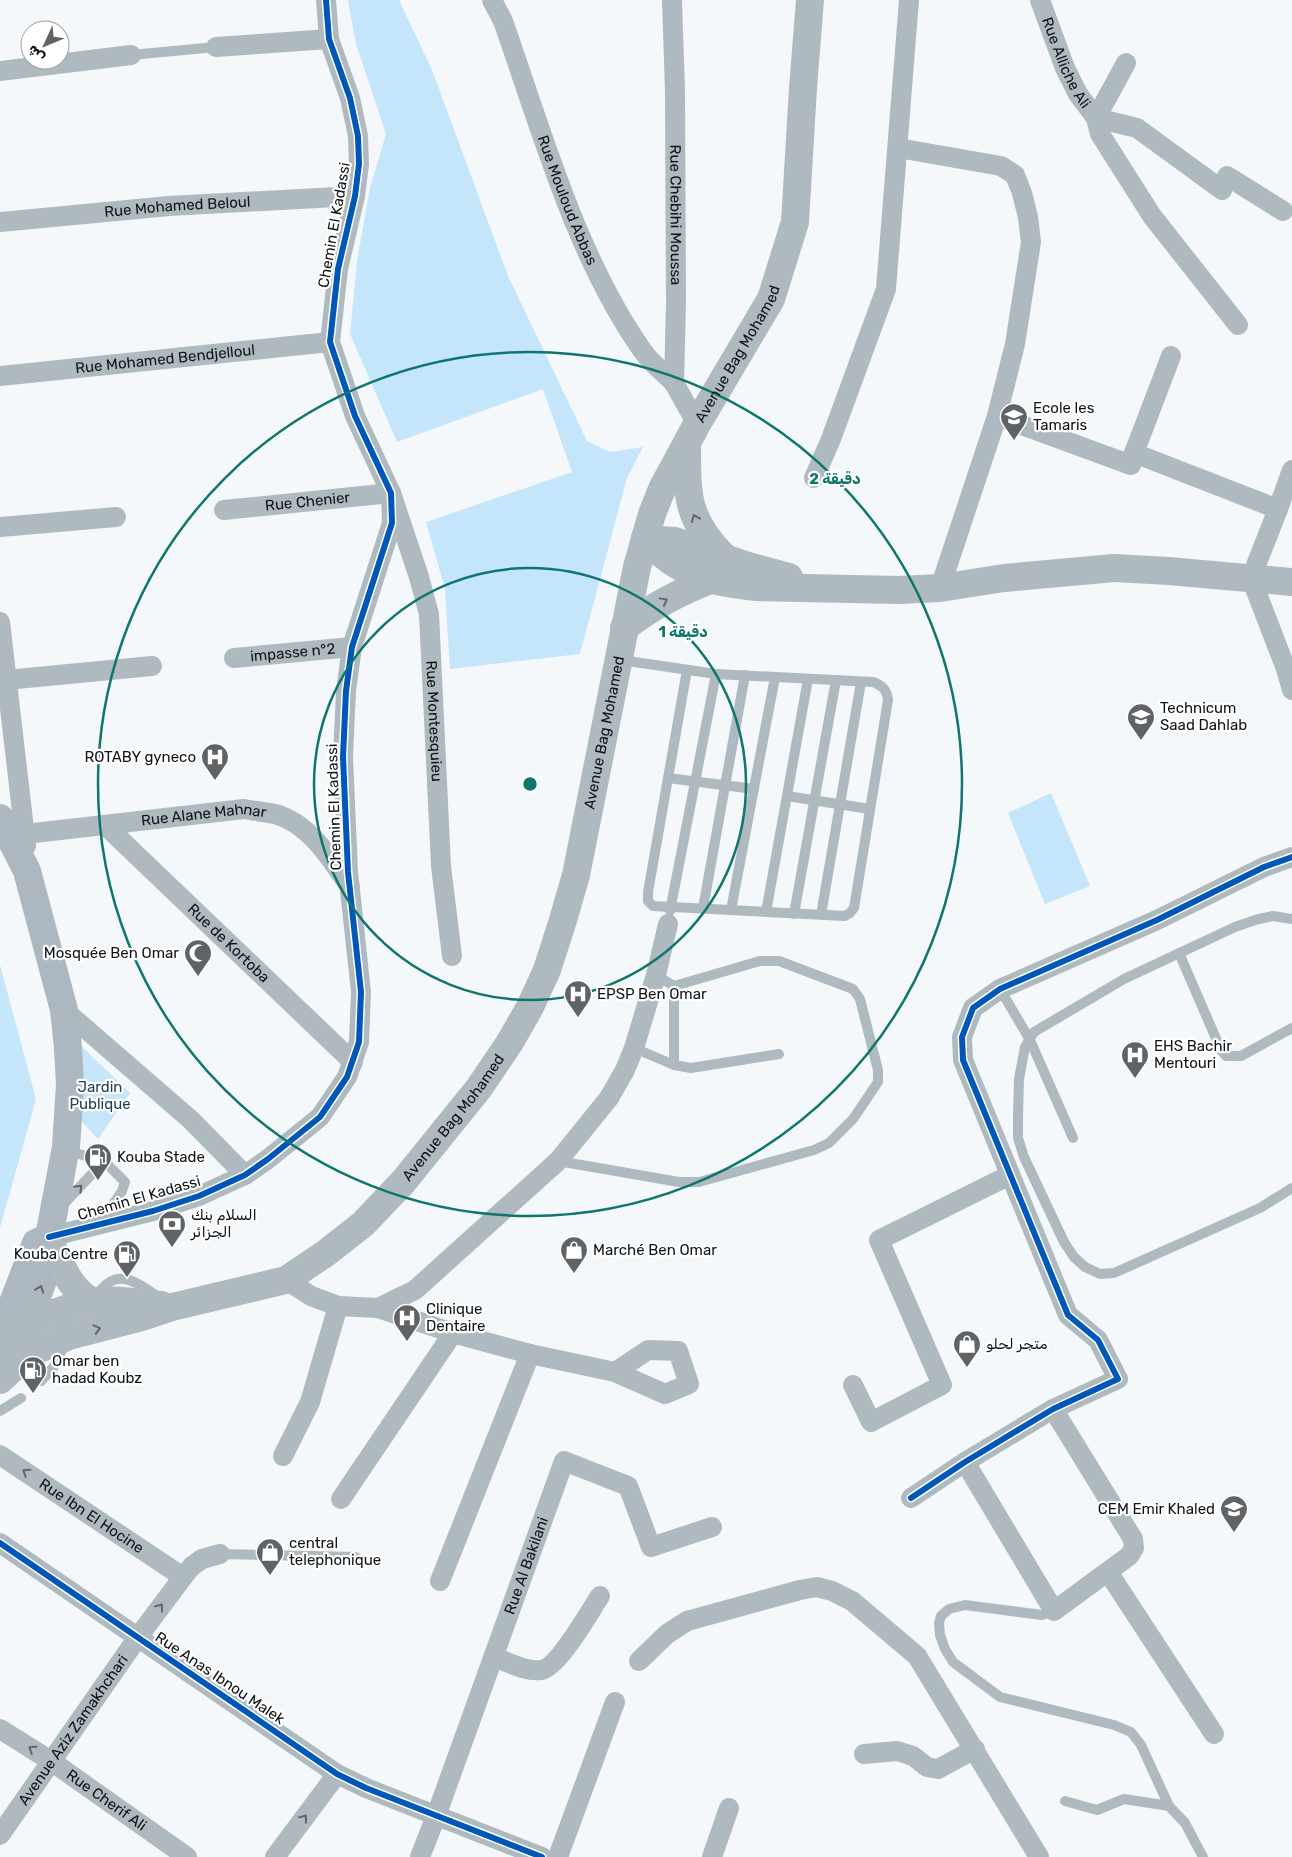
<svg xmlns="http://www.w3.org/2000/svg" width="1292" height="1857" font-family="Rubik,Cairo,sans-serif">
	<rect width="100%" height="100%" fill="#f4f8fb"/>
	<!-- green -->
	<g fill="#c5e5fa">
		<path d="M348,0H399L432,70L508,276L587,441L610,452L643,447L627,478L580,654L450,669L445,589L426,522L572,472L543,389L397,442L350,334L357,261L370,188L386,134L356,44Z"/>
		<path d="M1051,793L1090,886L1045,904L1008,813Z"/>
		<path d="M0,965L36,1099L0,1228Z"/>
		<path d="M78,1043L130,1093L98,1139L77,1116Z"/>
	</g>
	<g fill="none" stroke-linecap="round" stroke-linejoin="round">
		<!-- lane -->
		<g stroke="#afb9c0" stroke-width="10">
			<path d="M131,55L216,47"/>
			<path d="M621,660L716,674L670,911"/>
			<path d="M687,670L648,892V901L653,906L845,916L850,913L854,908L888,700C887,690 883,686 873,682L716,674"/>
			<path d="M668,778L754,789"/>
			<path d="M787,796L870,809"/>
			<path d="M703,908L745,675"/>
			<path d="M731,910L775,677"/>
			<path d="M766,912L808,679"/>
			<path d="M794,914L836,680"/>
			<path d="M821,915L861,682"/>
			<path d="M1292,919L1273,916L1255,920L1235,927L1124,979L1034,1032L1025,1047L1019,1079L1018,1115V1138L1024,1157L1064,1242L1074,1257L1085,1267L1100,1274L1114,1273L1260,1208L1292,1188"/>
			<path d="M1179,953L1221,1050L1226,1056H1241L1292,1028"/>
			<path d="M674,986V1065"/>
			<path d="M1000,989L1030,1040L1073,1138"/>
			<path d="M634,1048L674,1065L691,1068L779,1054"/>
			<path d="M67,1147L79,1154L104,1161L125,1182L122,1191L100,1223"/>
			<path d="M558,1161L679,1182H699L814,1150L829,1143L853,1119L878,1082V1070L860,999L853,989L779,961H760L674,986L656,975"/>
			<path d="M62,1206L104,1161"/>
			<path d="M95,1298C114,1267 133,1279 157,1296"/>
			<path d="M41,1381L53,1368L65,1344"/>
			<path d="M0,1411L21,1398"/>
			<path d="M220,1554L356,1557"/>
			<path d="M1054,1611L1042,1615L965,1605L949,1609L941,1616L939,1623L940,1635L945,1649L953,1662L1000,1697L1114,1725L1131,1732L1141,1745L1169,1806L1185,1823L1203,1857"/>
			<path d="M1065,1801L1097,1810L1124,1799L1169,1806"/>
		</g>
		<!-- street -->
		<g stroke="#afb9c0" stroke-width="20">
			<path id="s1" d="M492,0L503,21C541,129 576,256 642,350C650,362 663,372 674,383"/>
			<path id="s2" d="M672,0L675,92L676,302L674,383L697,424"/>
			<path id="s3" d="M1040,0L1065,68L1078,94L1096,118L1126,63"/>
			<path d="M216,47L329,39"/>
			<path d="M0,71L131,55"/>
			<path d="M1096,118L1100,134L1152,216L1238,325"/>
			<path d="M1096,118L1137,128L1222,190L1227,176L1283,211"/>
			<path d="M898,148L1001,166L1015,175L1022,193L1028,217L1031,242L1015,344L997,416L940,588"/>
			<path id="s4" d="M0,222L169,206L355,196"/>
			<path d="M1171,356L1134,453L1278,509L1251,578L1286,669L1292,690"/>
			<path id="s5" d="M0,376L330,342"/>
			<path d="M997,416L1131,465L1134,453"/>
			<path d="M814,478L831,439L886,289L909,0"/>
			<path d="M1278,509L1292,470"/>
			<path id="s6" d="M224,510L391,493L419,577L429,614L441,866L452,956"/>
			<path d="M0,527L116,517"/>
			<path d="M0,622L26,846"/>
			<path id="s7" d="M234,658L352,647"/>
			<path d="M6,680L152,666"/>
			<path id="s8" d="M105,825L353,1062"/>
			<path id="s9" d="M25,834L244,809C254,811 265,812 275,814C309,823 331,859 350,887"/>
			<path d="M64,1010L191,1120L245,1175"/>
			<path d="M49,1237L153,1211L199,1196L245,1175L268,1159L320,1117L347,1077L359,1042L361,992L348,872L343,757L346,691L352,647L392,523L391,493L355,416L330,342L338,269L355,196L359,164L358,136L350,98L329,39L326,0"/>
			<path d="M286,1280L311,1296L338,1306L378,1308L453,1333L530,1354L615,1372L665,1394L689,1384L678,1351L648,1350L615,1372"/>
			<path d="M378,1308L415,1290L558,1161L609,1098L625,1070L634,1048L656,975L668,924"/>
			<path d="M853,1385L871,1422L942,1385L879,1240L1010,1175"/>
			<path id="s10" d="M0,1455L183,1577"/>
			<path d="M283,1456L310,1402L338,1306"/>
			<path d="M965,1462L1054,1611L1129,1556L1134,1548L1133,1539L1053,1409"/>
			<path d="M911,1498L965,1462L1053,1409L1118,1379L1098,1340L1068,1315L963,1060L962,1037L973,1008L1000,989L1157,920L1264,867L1292,857"/>
			<path d="M341,1499L453,1333"/>
			<path d="M0,1543L337,1774L366,1788L542,1857"/>
			<path d="M1108,1572L1214,1734"/>
			<path d="M440,1581L530,1354"/>
			<path d="M494,1657C508,1662 525,1672 541,1670C558,1668 590,1611 600,1596"/>
			<path d="M639,1661L667,1634L687,1621L800,1590L817,1587L832,1591L852,1601L917,1656L1039,1857"/>
			<path id="s11" d="M0,1729L51,1761L187,1857"/>
			<path d="M864,1754L897,1751L913,1756L927,1767L938,1769L975,1749"/>
			<path id="s12" d="M0,1835L138,1637L183,1577L192,1566L202,1559L220,1554"/>
			<path d="M275,1857L337,1774"/>
			<path id="s13" d="M420,1857L436,1816L564,1461L628,1486L651,1547L712,1527"/>
			<path d="M558,1857L615,1702"/>
			<path d="M712,1857L729,1808"/>
		</g>
		<!-- secondary -->
		<g stroke="#adb7bf" stroke-width="28">
			<path d="M0,818L27,871L64,1010L68,1048L70,1085L66,1147L49,1237"/>
			<path d="M31,1341L26,1326L54,1251L49,1237"/>
			<path d="M14,1358L6,1337V1321L36,1243L49,1237"/>
		</g>
		<!-- primary -->
		<g stroke="#afbac0" stroke-width="28">
			<path d="M687,447C687,497 687,520 724,557"/>
			<path d="M645,539C680,574 707,582 756,587L899,590L940,588L1004,578L1114,568L1169,571L1292,582"/>
			<path d="M645,539L675,541L745,565L789,577"/>
			<path d="M624,628C651,607 679,592 711,580"/>
			<path d="M54,1251C64,1271 72,1291 93,1302"/>
			<path d="M0,1342C24,1323 62,1308 92,1302C111,1298 141,1303 161,1305"/>
			<path id="s14" d="M0,1380L17,1364L35,1351L69,1336L142,1317L172,1307L286,1280L326,1253L363,1224L403,1182L479,1088L510,1042L530,1007L547,970L563,920L576,875L637,567L652,514L662,489L697,424L771,299L795,222L803,88L810,0"/>
		</g>
		<!-- cycleway casing -->
		<g stroke="#fff" stroke-width="9">
			<g id="cycleway">
				<path d="M49,1237L153,1211L199,1196L245,1175L268,1159L320,1117L347,1077L359,1042L361,992L348,872L343,757L346,691L352,647L392,523L391,493L355,416L330,342L338,269L355,196L359,164L358,136L350,98L329,39L326,0"/>
				<path d="M911,1498L965,1462L1053,1409L1118,1379L1098,1340L1068,1315L963,1060L962,1037L973,1008L1000,989L1157,920L1264,867L1292,857"/>
				<path d="M0,1543L337,1774L366,1788L542,1857"/>
			</g>
		</g>
		<!-- cycleway -->
		<use href="#cycleway" stroke="#0057b8" stroke-width="6"/>
	</g>
	<!-- one-way arrows -->
	<defs><path id="oneway-chevron" d="M-2-3.5L2.5 0L-2 3.5" fill="none" stroke-width="1.6" stroke-linecap="round" stroke-linejoin="round" transform="scale(1.25)"/></defs>
	<g stroke="#60666a">
		<use href="#oneway-chevron" transform="translate(695 518) rotate(-113)"/>
		<use href="#oneway-chevron" transform="translate(664 601) rotate(-29)"/>
		<use href="#oneway-chevron" transform="translate(79 1188) rotate(-46)"/>
		<use href="#oneway-chevron" transform="translate(97 1329) rotate(-15)"/>
		<use href="#oneway-chevron" transform="translate(26 1472) rotate(-146)"/>
		<use href="#oneway-chevron" transform="translate(160 1607) rotate(-53)"/>
		<use href="#oneway-chevron" transform="translate(32 1749) rotate(-147)"/>
		<use href="#oneway-chevron" transform="translate(304 1818) rotate(-53)"/>
	</g>
	<use stroke="#5e656a" href="#oneway-chevron" transform="translate(40 1289) rotate(-69)"/>
	<!-- distance rings -->
	<g fill="none" stroke="#0f766e" stroke-width="2.5">
		<circle cx="530" cy="784" r="216"/>
		<circle cx="530" cy="784" r="432"/>
	</g>
	<!-- icons -->
	<defs>
		<g id="school-pin" transform="scale(1.4375)"><path d="M0 17L-7.5 6A9.5 9.5 0 1 1 7.5 6Z" fill="#606366" stroke="#fff"/><path d="M0-5L7-2L0 1L-7-2ZM-4 1L0 2.5L4 1V4Q0 6-4 4Z" fill="#fff"/></g>
		<g id="hospital-pin" transform="scale(1.4375)"><path d="M0 17L-7.5 6A9.5 9.5 0 1 1 7.5 6Z" fill="#606366" stroke="#fff"/><path d="M-5-5h3v3.5h4V-5h3V5h-3V1.5h-4V5h-3Z" fill="#fff"/></g>
		<g id="mosque-pin" transform="scale(1.4375)"><path d="M0 17L-7.5 6A9.5 9.5 0 1 1 7.5 6Z" fill="#606366" stroke="#fff"/><path d="M3.5-4.9A6 6 0 1 0 3.5 4.9A5 5 0 1 1 3.5-4.9Z" fill="#fff"/></g>
		<g id="fuel-pin" transform="scale(1.4375)"><path d="M0 17L-7.5 6A9.5 9.5 0 1 1 7.5 6Z" fill="#606366" stroke="#fff"/><path d="M-5.5-6h7V0h2V4h1.3V-2.5L3-4.5l.8-.8L6-3V5H2.5V1h-1V6h-7ZM-4.2-4.7v3.2H.2V-4.7Z" fill="#fff"/></g>
		<g id="bank-pin" transform="scale(1.4375)"><path d="M0 17L-7.5 6A9.5 9.5 0 1 1 7.5 6Z" fill="#606366" stroke="#fff"/><path d="M-6-4H6V4H-6ZM0-2.3a2.3 2.3 0 1 0 0 4.6a2.3 2.3 0 1 0 0-4.6Z" fill="#fff"/></g>
		<g id="shop-pin" transform="scale(1.4375)"><path d="M0 17L-7.5 6A9.5 9.5 0 1 1 7.5 6Z" fill="#606366" stroke="#fff"/><path d="M-5-2.5h2.3a2.7 3.5 0 0 1 5.4 0H5L5.5 6h-11ZM-1.5-2.5h3a1.5 2.3 0 0 0-3 0Z" fill="#fff"/></g>
	</defs>
	<g fill-rule="evenodd">
		<use href="#school-pin" x="1014" y="417"/>
		<use href="#school-pin" x="1141" y="717"/>
		<use href="#hospital-pin" x="215" y="757"/>
		<use href="#mosque-pin" x="198" y="953"/>
		<use href="#hospital-pin" x="578" y="994"/>
		<use href="#hospital-pin" x="1135" y="1055"/>
		<use href="#fuel-pin" x="98" y="1157"/>
		<use href="#bank-pin" x="172" y="1224"/>
		<use href="#shop-pin" x="574" y="1250"/>
		<use href="#fuel-pin" x="127" y="1254"/>
		<use href="#hospital-pin" x="407" y="1318"/>
		<use href="#shop-pin" x="967" y="1344"/>
		<use href="#fuel-pin" x="33" y="1370"/>
		<use href="#school-pin" x="1234" y="1509"/>
		<use href="#shop-pin" x="270" y="1552"/>
	</g>
	<g text-anchor="middle" dominant-baseline="central" stroke-width="4.5" stroke-linejoin="round" paint-order="stroke">
		<!-- street labels -->
		<g font-size="15" fill="#101315" stroke="#fff">
			<text stroke="none"><textPath href="#s3" startOffset="68">Rue Alliche Ali</textPath></text>
			<text stroke="none"><textPath href="#s1" startOffset="214">Rue Mouloud Abbas</textPath></text>
			<text stroke="none"><textPath href="#s4" startOffset="178">Rue Mohamed Beloul</textPath></text>
			<text stroke="none"><textPath href="#s2" startOffset="215">Rue Chebihi Moussa</textPath></text>
			<text transform="translate(334 225) rotate(-80)">Chemin El Kadassi</text>
			<text stroke="none"><textPath href="#s14" startOffset="1368">Avenue Bag Mohamed</textPath></text>
			<text stroke="none"><textPath href="#s5" startOffset="166">Rue Mohamed Bendjelloul</textPath></text>
			<text stroke="none"><textPath href="#s6" startOffset="84">Rue Chenier</textPath></text>
			<text stroke="none"><textPath href="#s7" startOffset="59">impasse n°2</textPath></text>
			<text stroke="none"><textPath href="#s6" startOffset="402">Rue Montesquieu</textPath></text>
			<text stroke="none"><textPath href="#s14" startOffset="962">Avenue Bag Mohamed</textPath></text>
			<text transform="translate(334 807) rotate(-92)">Chemin El Kadassi</text>
			<text stroke="none"><textPath href="#s9" startOffset="180">Rue Alane Mahnar</textPath></text>
			<text stroke="none"><textPath href="#s8" startOffset="171">Rue de Kortoba</textPath></text>
			<text stroke="none"><textPath href="#s14" startOffset="542">Avenue Bag Mohamed</textPath></text>
			<text transform="translate(139 1198) rotate(-16)">Chemin El Kadassi</text>
			<text stroke="none"><textPath href="#s10" startOffset="110">Rue Ibn El Hocine</textPath></text>
			<text stroke="none"><textPath href="#s13" startOffset="310">Rue Al Bakilani</textPath></text>
			<text transform="translate(220 1678) rotate(34)">Rue Anas Ibnou Malek</text>
			<text stroke="none"><textPath href="#s12" startOffset="128">Avenue Aziz Zamakhchari</textPath></text>
			<text stroke="none"><textPath href="#s11" startOffset="128">Rue Cherif Ali</textPath></text>
		</g>
		<!-- poi labels -->
		<g font-size="15" fill="#101315" stroke="#fff" text-anchor="start">
			<text x="1033" y="408">Ecole les<tspan x="1033" dy="17">Tamaris</tspan></text>
			<text x="1160" y="708">Technicum<tspan x="1160" dy="17">Saad Dahlab</tspan></text>
			<text x="196" y="757" text-anchor="end">ROTABY gyneco</text>
			<text x="179" y="953" text-anchor="end">Mosquée Ben Omar</text>
			<text x="597" y="994">EPSP Ben Omar</text>
			<text x="1154" y="1046">EHS Bachir<tspan x="1154" dy="17">Mentouri</tspan></text>
			<text x="117" y="1157">Kouba Stade</text>
			<text x="191" y="1215">السلام بنك<tspan x="191" dy="17">الجزائر</tspan></text>
			<text x="593" y="1250">Marché Ben Omar</text>
			<text x="108" y="1254" text-anchor="end">Kouba Centre</text>
			<text x="426" y="1309">Clinique<tspan x="426" dy="17">Dentaire</tspan></text>
			<text x="986" y="1344">متجر لحلو</text>
			<text x="52" y="1361">Omar ben<tspan x="52" dy="17">hadad Koubz</tspan></text>
			<text x="1215" y="1509" text-anchor="end">CEM Emir Khaled</text>
			<text x="289" y="1543">central<tspan x="289" dy="17">telephonique</tspan></text>
		</g>
		<!-- park labels -->
		<g font-size="15" fill="#1d4157" stroke="#fff">
			<text x="100" y="1087">Jardin<tspan x="100" dy="17">Publique</tspan></text>
		</g>
	</g>
	<circle cx="530" cy="784" r="8" fill="#0f766e" stroke="#fff" stroke-width="2.5"/>
	<g font-size="15" text-anchor="middle" font-weight="bold" fill="#0f766e" stroke="#fff" stroke-width="4.5" stroke-linejoin="round" paint-order="stroke">
		<text x="835" y="484">2 دقيقة</text>
		<text x="683" y="637">1 دقيقة</text>
	</g>
	<!-- north arrow -->
	<g transform="translate(45 45) rotate(226)"><circle r="24" fill="#ffffff" stroke="#9fa1a1"/>
	<path d="M0-4L9 19L0 12L-9 19Z" fill="#606366"/>
	<text y="-8" font-size="14" font-weight="bold" text-anchor="middle" fill="#101315">ش</text>
	</g>
</svg>
